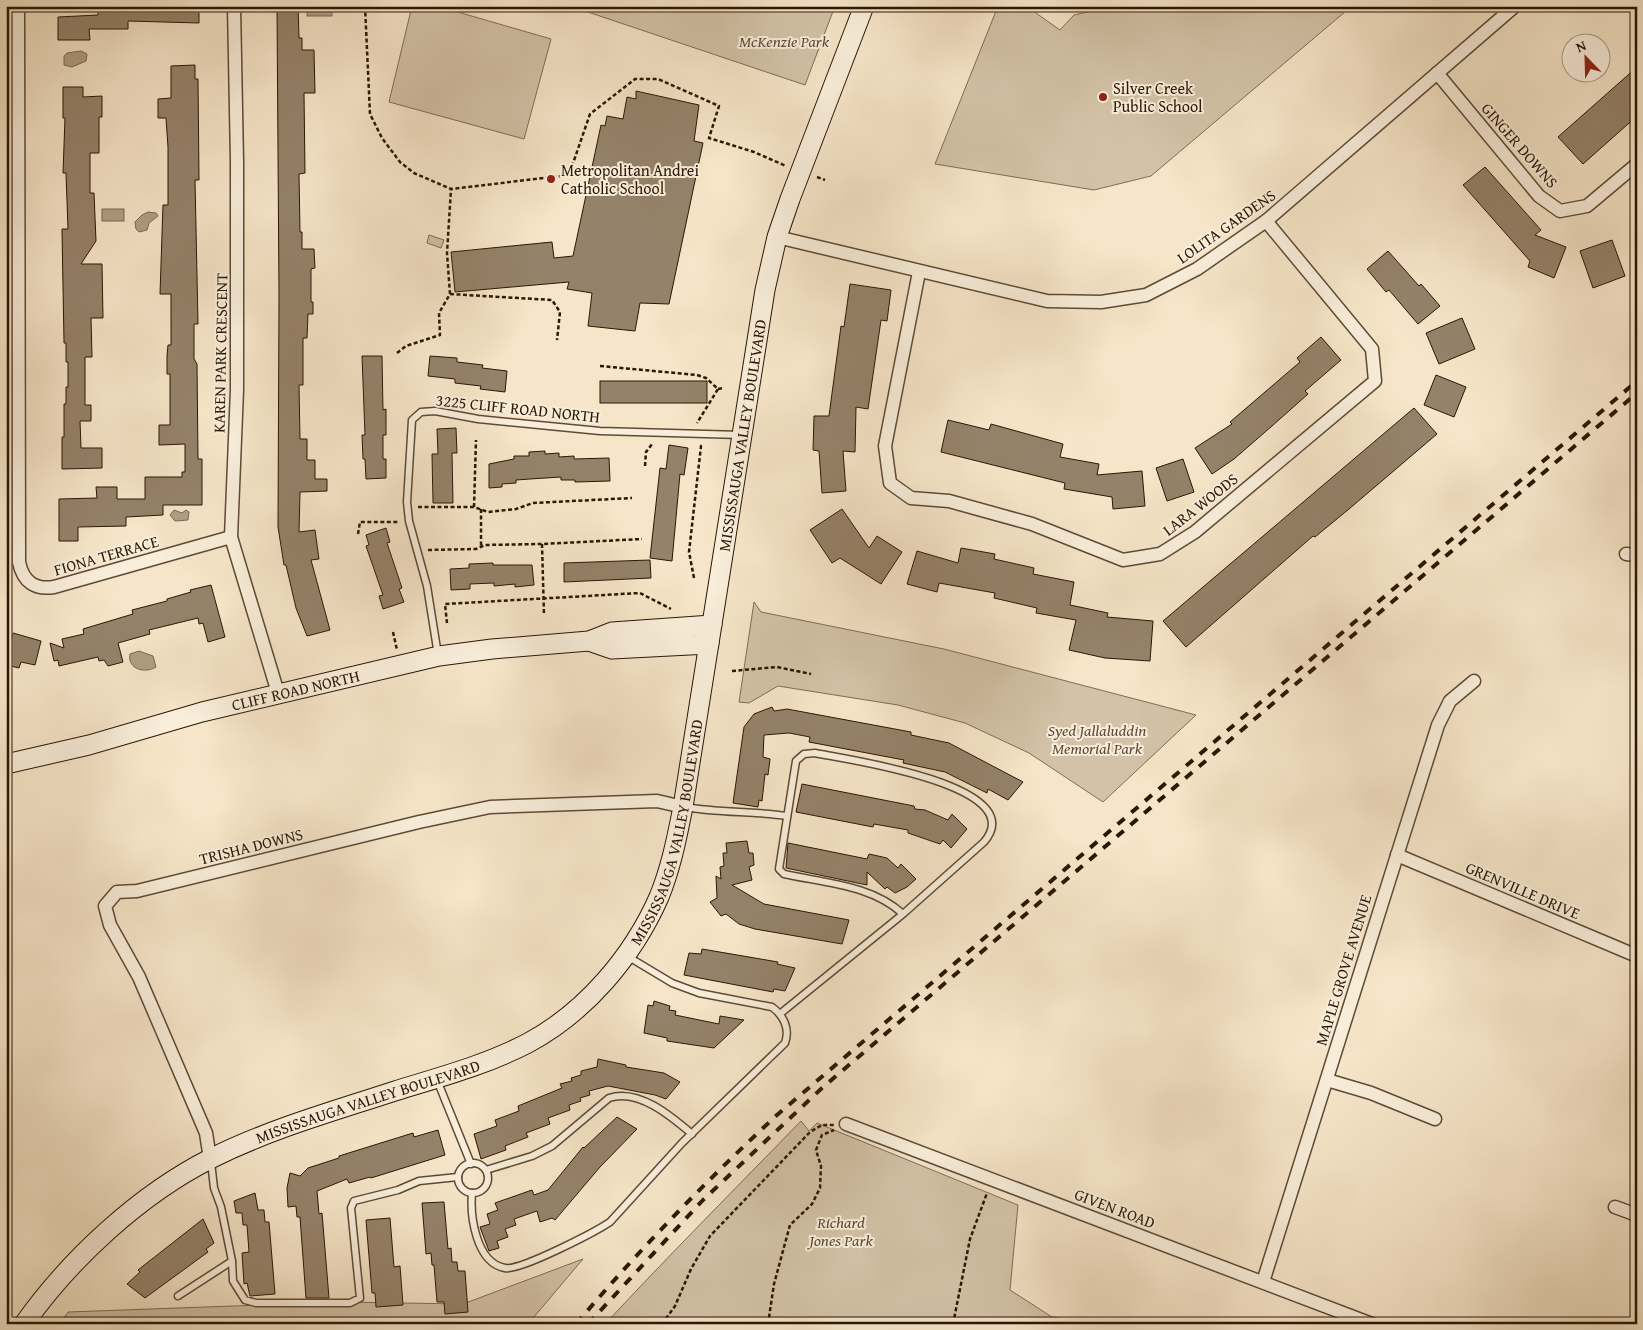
<svg xmlns="http://www.w3.org/2000/svg" width="1643" height="1330" font-family="'Gentium Book Plus',serif">
	<rect width="100%" height="100%" fill="#f6e5c8"/>
	<filter id="stains"><feTurbulence type="fractalNoise" baseFrequency=".004" numOctaves="4"/><feColorMatrix values="0 0 0 0 .2 0 0 0 0 .09 0 0 0 0 .02 0 0 0 .5 -.17"/></filter>
	<radialGradient id="worn" r=".72"><stop offset=".6" stop-color="#630" stop-opacity="0"/><stop offset="1" stop-color="#630" stop-opacity=".3"/></radialGradient>
	<!-- green -->
	<g fill="#d3c2a7" stroke="#7f6c56">
		<path d="M412,6H437L551,39L524,139L389,102Z"/>
		<path d="M570,6H835L805,85Z"/>
		<path d="M998,6H1026L1060,30L1074,15L1115,6H1352L1151,176L1094,190L935,164Z"/>
		<path d="M429,235L444,240L441,248L427,243Z"/>
		<path d="M754,602L761,612L944,649L1196,715L1103,802L1029,753L965,723L898,705L778,686L749,703L739,702Z"/>
		<path d="M801,1121L809,1131L817,1123L1018,1205L1010,1290L1052,1317L1095,1324H605C669,1255 736,1188 801,1121Z"/>
		<path d="M583,1259L528,1324H60L68,1312L344,1302L463,1304Z"/>
	</g>
	<!-- water -->
	<g fill="#b19f86" stroke="#7b6852">
		<rect x="307" y="6" width="25" height="10"/>
		<path d="M81,51L87,54L86,61L72,67L64,65V56L67,53Z"/>
		<rect x="102" y="209" width="22" height="12"/>
		<path d="M148,212L156,213L158,216L149,223L147,230L139,232L136,229L135,222L142,215Z"/>
		<path d="M174,510L182,513L186,510L189,512L188,520L175,521L170,515Z"/>
		<path d="M139,651L153,656L156,667C145,674 127,669 130,654Z"/>
	</g>
	<!-- building -->
	<g fill="#95826a" stroke="#2b1605">
		<path d="M133,6H199V23L128,21V29H89L90,40H58V17L98,15V8L133,9Z"/>
		<path d="M277,6H298L299,38H302V50H314L315,93H304L305,173L299,174L300,232H302V249H314L315,268L311,269V302H313V314H308L307,338H303V385H299L300,439H307V460H315V479H327V491L300,492L299,532L315,530L319,559L311,560L330,630L307,636L296,608L286,565H284L278,527L279,296Z"/>
		<path d="M195,65V79H198L199,180H195L198,324H194V359L197,364L198,459H202V505H163V515L126,517V526L78,527V541H59V499L97,498L96,487H117V499H145V477H182V472H185V444L159,445V425H170V374H167V356L168,345H171V294H160L163,205H168V147L166,118H158V99L171,98V66Z"/>
		<path d="M1637,67V116L1583,164L1558,137Z"/>
		<path d="M63,87H83V97L102,96V117H99V153H90V193H94L96,241L81,264H102L103,318H91L92,357H85V405H91V421H80L81,448H102V468L62,469V437H64V404H66V387H68V362H66V343H64L62,229H68L66,173H63L65,118H63Z"/>
		<path d="M636,91L699,105L694,141L703,143L669,304L640,303L635,331L588,326L592,293L567,289L569,282L455,292L451,252L552,242L554,258L573,256L601,125L605,126L607,116L623,119L627,97L636,99Z"/>
		<path d="M1485,167L1541,230L1535,235L1566,247L1554,278L1528,267L1530,261L1463,185Z"/>
		<path d="M1612,240L1625,276L1593,288L1580,251Z"/>
		<path d="M1388,251L1419,286L1421,284L1440,306L1418,324L1389,290L1386,292L1367,269Z"/>
		<path d="M850,284L891,290L887,321L881,320L868,409L856,407L855,452L843,451L846,491L822,493L819,451L813,450L814,416H829L841,326L844,327Z"/>
		<path d="M1462,318L1475,349L1439,364L1426,333Z"/>
		<path d="M1321,337L1341,360L1305,391L1308,394L1272,426L1234,459L1212,474L1195,448L1232,424L1230,422L1300,362L1297,358Z"/>
		<path d="M362,356H382L383,410L386,409V435H383V459H386V478L366,479L365,459H363L362,435H365Z"/>
		<path d="M430,356L457,358V362L483,365L482,368L507,371L505,392L480,389L481,386L455,383V379L428,376Z"/>
		<path d="M1436,375L1466,387L1454,417L1424,405Z"/>
		<rect x="600" y="381" width="107" height="22"/>
		<path d="M1414,408L1437,434L1349,509L1315,537L1313,536L1186,647L1163,621Z"/>
		<path d="M948,420L989,430L991,424L1063,444L1060,457L1099,464L1097,475L1142,471L1145,506L1113,509L1112,497L1064,489L1065,483L941,452Z"/>
		<path d="M456,428L457,453H452L453,503H433L432,454H438L437,429Z"/>
		<path d="M669,445L688,448L684,475L680,474L672,561L650,558L660,468L666,469Z"/>
		<path d="M545,451V454L559,453V457L574,456V459L609,458L610,481L575,482V480H561V477L530,479L516,480V483L502,484V487L489,488V464L514,459V456H529V452Z"/>
		<path d="M1183,459L1194,492L1167,501L1156,468Z"/>
		<path d="M842,509L869,548L877,536L902,552L881,584L840,558L832,563L810,530Z"/>
		<path d="M386,528L390,542L387,543L402,588L399,589L404,602L383,609L379,596L383,595L366,546L369,545L366,535Z"/>
		<path d="M961,548L995,554L994,559L1034,568L1033,574L1074,582L1070,605L1108,613L1107,617L1153,621L1150,661L1105,658L1069,650L1076,620L1036,613L1037,608L994,598L995,593L939,583L937,592L907,584L917,551L958,563Z"/>
		<path d="M650,560L651,578L564,582V563Z"/>
		<path d="M493,563V565H532L534,585L515,587V584L494,586V583L470,584V589L451,590L450,569L469,568V564Z"/>
		<path d="M211,585L225,637L208,642L203,623L199,624L198,618L149,630L150,634L118,643L123,662L108,666L104,660L99,661L98,657L59,666L58,660L54,661L50,643L64,648L62,639L84,634L83,629L133,614L132,610L167,601V599L191,592L190,590Z"/>
		<path d="M13,633L41,641L35,665L21,662L19,668L6,665Z"/>
		<path d="M772,707L774,711L787,709L911,732V735L949,743L1023,782L1008,800L988,789L987,793L945,772L903,763L904,760L809,742L810,737L789,733L764,735L763,757L770,759L768,775L765,774L762,801L759,800L758,807L733,803L744,727L754,714Z"/>
		<path d="M802,784L914,806L915,809L925,810L948,820L952,814L967,829L951,848L943,840L940,844L908,833V830L874,824L873,827L796,812Z"/>
		<path d="M747,841L749,853H753L754,865L749,867L752,880L732,885L764,904L849,920L842,944L755,929L739,924L726,914L721,916L710,902L717,898L716,876L721,879L720,867L724,866L723,853H727L726,843Z"/>
		<path d="M788,843L867,859L869,854L887,858L898,868L901,864L916,879L907,887L895,893L887,887L885,889L867,872V885L786,868Z"/>
		<path d="M702,949L778,962L777,964L795,968L785,991L774,989L773,992L684,975L689,953L701,954Z"/>
		<path d="M654,1001L670,1006L669,1010L676,1011L675,1015L719,1024L720,1016L744,1020L714,1048L667,1041V1038L644,1033L648,1005L653,1006Z"/>
		<path d="M598,1059L626,1065V1067L664,1073L680,1082L666,1099L655,1095L608,1086L589,1091L590,1095L580,1098L581,1101L569,1105L570,1110L548,1118L550,1124L526,1133L528,1137L505,1146L506,1150L481,1159L474,1134L497,1126L495,1120L519,1111L518,1106L562,1088L560,1084L572,1081L571,1078L581,1075V1071L597,1067Z"/>
		<path d="M617,1117L637,1129L600,1167L555,1220L552,1218L540,1222L537,1211L514,1219L516,1225L505,1229L508,1237L497,1241L499,1248L489,1251L480,1227L490,1224L487,1214L498,1210L495,1203L532,1190L534,1195L548,1190L583,1147L584,1148Z"/>
		<path d="M438,1130L445,1155L371,1178L370,1177L349,1183L347,1179L317,1191L319,1214L322,1213L329,1298H306L300,1217H297L296,1206L288,1207L287,1188L290,1173L300,1176L308,1168L339,1158V1156L413,1133L414,1137Z"/>
		<path d="M255,1193L258,1210H264L265,1222H269L275,1294L250,1296L247,1283L244,1284L242,1253L249,1252L247,1225H243L242,1213H236L234,1201Z"/>
		<path d="M444,1202L448,1249L451,1248L452,1262H457L458,1271H465L468,1312L445,1314L444,1302H437L434,1265H432L431,1253L426,1254L422,1203Z"/>
		<path d="M390,1218L394,1267L400,1266L403,1305L376,1307L375,1293H372L366,1220Z"/>
		<path d="M203,1219L214,1243L206,1249L208,1252L145,1298L127,1284L140,1272L138,1270Z"/>
	</g>
	<g fill="none" stroke-linecap="round" stroke-linejoin="round">
		<!-- lane casing -->
		<g stroke="#5e4a36" stroke-width="9">
			<g id="lane">
				<path d="M438,655L427,586L409,521L407,502L412,420L421,412L435,411L478,419L600,431L741,435"/>
				<path d="M685,807C719,813 753,811 787,816"/>
				<path d="M781,1013L903,914L984,842C1033,785 844,759 815,753L804,754L796,761L779,869L784,874C825,883 872,885 903,914"/>
				<path d="M437,1080L471,1164"/>
				<path d="M211,1162L214,1188L221,1207L232,1261L233,1281L245,1300L256,1303H350L360,1298L351,1208L354,1201L398,1190L419,1181L458,1177"/>
				<circle cx="473" cy="1178" r="15"/>
				<path d="M486,1170L532,1156L552,1146L609,1098C638,1088 671,1116 692,1134"/>
				<path d="M472,1193C470,1216 476,1263 505,1268C520,1271 595,1232 610,1222L682,1143L785,1043C790,1029 784,1016 772,1007L699,993L672,983L627,956"/>
				<path d="M178,1296L232,1261"/>
			</g>
		</g>
		<!-- street casing -->
		<g stroke="#5e4a36" stroke-width="15">
			<g id="street">
				<path d="M18,6L19,562C23,582 35,590 54,587L231,537"/>
				<path d="M234,6L237,162V390L231,537L278,693"/>
				<path d="M1437,73L1539,196L1560,211L1587,206L1637,164"/>
				<path d="M777,237L1047,301L1101,302L1146,295L1197,269L1266,221L1515,6"/>
				<path d="M919,272L885,446L890,483L911,498L949,501L1032,524L1123,560L1160,554L1195,532L1375,381L1372,349L1266,221"/>
				<path d="M1626,554L1637,555"/>
				<path d="M1397,855L1637,956"/>
				<path d="M1327,1080L1371,1093L1435,1119"/>
				<path d="M846,1124L1372,1324"/>
				<path d="M210,1159L206,1133L139,977L110,925L105,906L117,892L137,891L419,822L490,807L657,801L683,807"/>
				<path d="M1615,1207L1637,1215"/>
				<path d="M1263,1282L1438,725L1450,701L1474,681"/>
			</g>
		</g>
		<!-- secondary casing -->
		<g stroke="#2b1605" stroke-width="21">
			<g id="secondary">
				<path d="M589,641L612,649L709,644"/>
				<path id="s1" d="M6,764L89,745L202,712L439,656L492,649L589,641L612,632L712,625"/>
				<path id="s2" d="M24,1324C70,1259 140,1194 212,1158C270,1129 334,1111 395,1091C440,1077 486,1065 528,1043C586,1012 633,956 659,897C671,868 677,837 683,807L765,290L777,237L790,199L864,6"/>
			</g>
		</g>
		<!-- path -->
		<g stroke="#2b1605" stroke-width="2.5" stroke-dasharray="4 2.5" stroke-linecap="butt">
			<path d="M365,6L370,114L382,138L400,162L414,173L451,189L569,175L590,114L635,79H658L719,106L709,138L754,152L786,166"/>
			<path d="M817,177L825,180"/>
			<path d="M450,294L552,300L560,312L557,340"/>
			<path d="M397,353L406,346L440,335L439,313L450,294L447,253L451,189"/>
			<path d="M600,366L697,375L706,378L718,389L697,423"/>
			<path d="M718,389L724,388"/>
			<path d="M645,466L646,452L652,444"/>
			<path d="M418,507H474L488,512L516,509L533,503L632,498"/>
			<path d="M474,507L476,440"/>
			<path d="M481,509V547"/>
			<path d="M358,534L360,522H398"/>
			<path d="M542,544L544,615"/>
			<path d="M428,550L476,549L485,545L542,544L642,539"/>
			<path d="M694,578L689,552L701,446H703"/>
			<path d="M447,623L445,604L640,593L671,609"/>
			<path d="M393,632L397,650"/>
			<path d="M732,671L777,667L811,674"/>
			<path d="M662,1324L675,1306L691,1269L710,1236L810,1132L822,1125H834"/>
			<path d="M737,1324L741,1321L757,1324"/>
			<path d="M768,1324L774,1284L790,1225L812,1204L820,1188L821,1166L816,1150L822,1135L834,1130"/>
			<path d="M953,1324L970,1239L987,1193"/>
		</g>
		<!-- lane -->
		<use href="#lane" stroke="#f9eedb" stroke-width="6"/>
		<!-- street -->
		<use href="#street" stroke="#f9eedb" stroke-width="12"/>
		<!-- secondary -->
		<use href="#secondary" stroke="#f9eedb" stroke-width="19"/>
		<!-- rail -->
		<g stroke="#2b1605" stroke-width="4" stroke-dasharray="9 9" stroke-linecap="butt">
			<path d="M576,1324C639,1250 706,1181 777,1115L1637,381"/>
			<path d="M588,1324L703,1200L822,1088L1637,393"/>
		</g>
	</g>
	<!-- markers -->
	<g fill="#8f2418" stroke="#f9eedb" stroke-width="2">
		<circle cx="1103" cy="97" r="5"/>
		<circle cx="551" cy="179" r="5"/>
	</g>
	<g text-anchor="middle" dominant-baseline="central" stroke-width="4" stroke-linejoin="round" paint-order="stroke">
		<!-- park labels -->
		<g font-size="16" font-style="italic" fill="#5d4a36" stroke="#f9eedb">
			<text x="784" y="41">McKenzie Park</text>
			<text x="1097" y="730">Syed Jallaluddin<tspan x="1097" dy="18">Memorial Park</tspan></text>
			<text x="841" y="1222">Richard<tspan x="841" dy="18">Jones Park</tspan></text>
		</g>
		<!-- poi labels -->
		<g font-size="16" fill="#2b1605" stroke="#f9eedb" text-anchor="start">
			<text x="1113" y="88">Silver Creek<tspan x="1113" dy="18">Public School</tspan></text>
			<text x="561" y="170">Metropolitan Andrei<tspan x="561" dy="18">Catholic School</tspan></text>
		</g>
		<!-- street labels -->
		<g font-size="16" fill="#2b1605" stroke="#f9eedb">
			<text transform="translate(1520 145) rotate(49)">GINGER DOWNS</text>
			<text transform="translate(1226 226) rotate(-35)">LOLITA GARDENS</text>
			<text transform="translate(220 353) rotate(-89)">KAREN PARK CRESCENT</text>
			<text transform="translate(518 408) rotate(6)">3225 CLIFF ROAD NORTH</text>
			<text stroke="none"><textPath href="#s2" startOffset="1259">MISSISSAUGA VALLEY BOULEVARD</textPath></text>
			<text transform="translate(1200 504) rotate(-38)">LARA WOODS</text>
			<text transform="translate(106 555) rotate(-16)">FIONA TERRACE</text>
			<text stroke="none"><textPath href="#s1" startOffset="299">CLIFF ROAD NORTH</textPath></text>
			<text stroke="none"><textPath href="#s2" startOffset="854">MISSISSAUGA VALLEY BOULEVARD</textPath></text>
			<text transform="translate(251 846) rotate(-14)">TRISHA DOWNS</text>
			<text transform="translate(1523 890) rotate(23)">GRENVILLE DRIVE</text>
			<text transform="translate(1343 970) rotate(-73)">MAPLE GROVE AVENUE</text>
			<text stroke="none"><textPath href="#s2" startOffset="419">MISSISSAUGA VALLEY BOULEVARD</textPath></text>
			<text transform="translate(1115 1208) rotate(21)">GIVEN ROAD</text>
		</g>
	</g>
	<!-- margin -->
	<rect width="1643" height="1330" fill="none" stroke="#f6e5c8" stroke-width="25"/>
	<rect x="8" y="8" width="1628" height="1315" fill="none" stroke="#2b1605" stroke-width="2.5"/>
	<rect x="12" y="12" width="1618" height="1305" fill="none" stroke="#2b1605"/>
	<!-- north arrow -->
	<g transform="translate(1586 58) rotate(337)"><circle r="24" fill="#f9eedb" stroke="#a79885"/>
	<path d="M0-4L9 19L0 12L-9 19Z" fill="#8f2418"/>
	<text y="-8" font-size="14" font-weight="bold" text-anchor="middle" fill="#2b1605">N</text>
	</g>
	<rect width="100%" height="100%" filter="url(#stains)"/>
	<rect width="100%" height="100%" fill="url(#worn)"/>
</svg>
